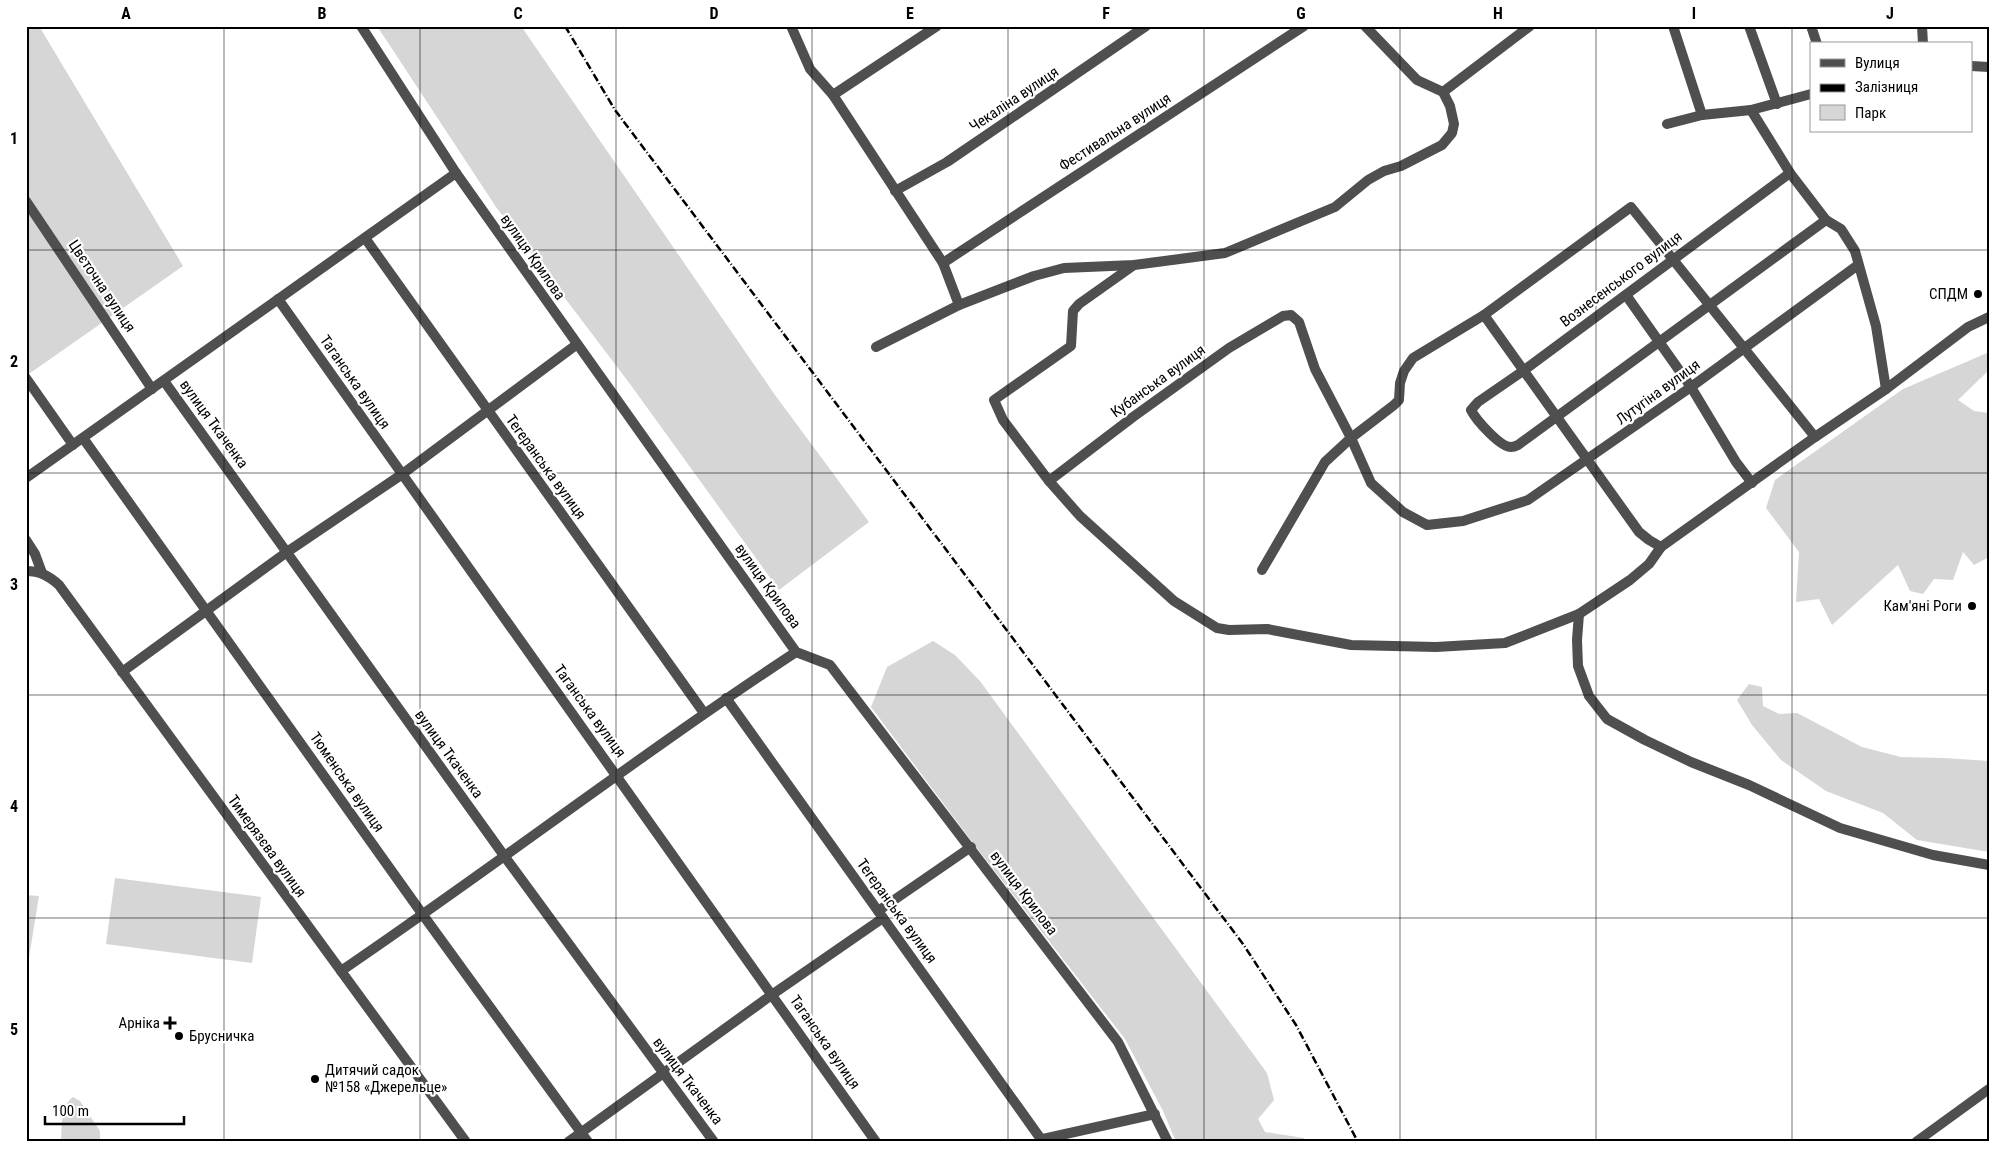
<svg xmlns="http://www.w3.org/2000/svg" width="2015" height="1168" font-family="'Roboto Condensed',sans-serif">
	<rect width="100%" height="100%" fill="#fff"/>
	<!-- green -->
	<g fill="#d6d6d6">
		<path d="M26,26H39L183,266L26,376Z"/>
		<path d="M377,26H521L775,395L869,522L779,590L630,384L496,207Z"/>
		<path d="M1987,353H1989V370L1958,400L1974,411L1989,413V557L1974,565L1963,552L1953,580L1934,579L1923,594L1910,591L1898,565L1832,625L1819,599L1796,602L1799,552L1766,508L1775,480L1903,389Z"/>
		<path d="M933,641L955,655L980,681L1267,1073L1274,1100L1258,1119L1265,1132L1304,1138L1306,1142H1176L1163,1111L1125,1039L976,847L871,707L887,667Z"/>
		<path d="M1749,684L1762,687L1763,706L1779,714L1797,713L1862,747L1901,757L1944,758L1989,761V852L1917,840L1883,813L1826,791L1781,760L1752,725L1737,700Z"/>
		<path d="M115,878L261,897L252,963L106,944Z"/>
		<path d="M26,895L39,896L26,976Z"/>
		<path d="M73,1097L80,1101L100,1131V1142H61C62,1127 60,1106 73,1097Z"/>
	</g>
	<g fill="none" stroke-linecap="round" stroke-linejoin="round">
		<!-- minor -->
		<g stroke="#4f4f4f" stroke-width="10">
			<path d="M361,26L456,173L796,652L830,665L1118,1042L1168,1142"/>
			<path d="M791,26L810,69L833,95L943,263L959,305"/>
			<path d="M1673,26L1702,115"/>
			<path d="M1749,26L1777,104"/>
			<path d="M1811,26L1817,44"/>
			<path d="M1922,26L1923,44"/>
			<path d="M1971,66L1989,67"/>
			<path d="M1443,92L1530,26"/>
			<path d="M833,95L937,26"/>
			<path d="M1751,110L1790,173L1826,220L1841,229L1855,251L1876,326L1886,389"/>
			<path d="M1667,124L1702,115L1751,110L1811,94"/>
			<path d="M1790,173L1523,371L1478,402L1471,410C1476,420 1500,447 1511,447C1513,447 1516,446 1518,445L1826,220"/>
			<path d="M895,191L947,162L1146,26"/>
			<path d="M26,201L152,389"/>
			<path d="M365,238L704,713"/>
			<path d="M943,263L1304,26"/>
			<path d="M1134,265L1079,304L1073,311L1071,346L994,400L1003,420L1049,481L1080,516L1174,601L1217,628L1229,630L1267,629L1351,645L1436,647L1505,643L1579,614L1630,580L1649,564L1661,547L1815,437L1886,389L1968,327L1989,317"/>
			<path d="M1626,295L1691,387L1736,462L1752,483"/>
			<path d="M278,299L876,1142"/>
			<path d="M1484,315L1639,532L1649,540L1661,547"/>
			<path d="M876,347L959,305L1034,276L1064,268L1134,265L1225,253L1335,207L1368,180L1384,171L1401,166L1442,145L1452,133L1454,124L1450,106L1443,92L1417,80L1365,26"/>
			<path d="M26,378L73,445"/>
			<path d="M164,381L505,857L714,1142"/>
			<path d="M83,438L423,915L588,1142"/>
			<path d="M26,478L456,173"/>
			<path d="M1049,481L1133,417L1229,348L1283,316L1291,315L1299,322L1315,369L1351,438L1371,483L1403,512L1427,525L1463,521L1528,500L1691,387L1858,265"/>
			<path d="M26,540L35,554L42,573"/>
			<path d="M1262,570L1325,462L1351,438L1394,405L1399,400L1400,383L1404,371L1413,358L1484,315L1631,207L1815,437"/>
			<path d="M26,571C40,571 49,576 59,585L466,1142"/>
			<path d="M1579,614L1577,640L1578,666L1589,696L1607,719L1645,740L1691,762L1749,785L1840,828L1933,855L1989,865"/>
			<path d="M122,672L287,552L401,475L576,345"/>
			<path d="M726,698L1043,1142"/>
			<path d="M878,911L971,847"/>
			<path d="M341,971C494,867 641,754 796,652"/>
			<path d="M568,1142L773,994L883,918"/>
			<path d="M1039,1142L1043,1139L1155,1114"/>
			<path d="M1916,1142L1989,1089"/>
		</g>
		<!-- rail -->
		<path stroke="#000" stroke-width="2.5" stroke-dasharray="8 2.5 1 2.5" stroke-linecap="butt" d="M565,26L615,110L1243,944L1296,1025L1358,1142"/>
	</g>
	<!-- grid -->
	<path fill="none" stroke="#000" stroke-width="1" stroke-opacity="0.55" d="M224,26V1142M420,26V1142M616,26V1142M812,26V1142M1008,26V1142M1204,26V1142M1400,26V1142M1596,26V1142M1792,26V1142M26,250H1989M26,473H1989M26,695H1989M26,918H1989"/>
	<!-- markers -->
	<g fill="#000" stroke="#fff" stroke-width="2">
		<circle cx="1978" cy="294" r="5"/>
		<circle cx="1972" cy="606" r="5"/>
		<path d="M167.5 1015.5h5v5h5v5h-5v5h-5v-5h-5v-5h5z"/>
		<circle cx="179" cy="1036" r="5"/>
		<circle cx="315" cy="1079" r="5"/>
	</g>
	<g text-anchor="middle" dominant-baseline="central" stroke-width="4.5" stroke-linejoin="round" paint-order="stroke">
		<!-- street labels -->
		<g font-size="15" fill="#000" stroke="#fff">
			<text transform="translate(1014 99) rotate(-34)">Чекаліна вулиця</text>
			<text transform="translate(1115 132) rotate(-33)">Фестивальна вулиця</text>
			<text transform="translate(533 257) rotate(55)">вулиця Крилова</text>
			<text transform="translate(1621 279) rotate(-37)">Вознесенського вулиця</text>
			<text transform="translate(102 286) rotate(56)">Цвєточна вулиця</text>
			<text transform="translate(1158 381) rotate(-36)">Кубанська вулиця</text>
			<text transform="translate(355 382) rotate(55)">Таганська вулиця</text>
			<text transform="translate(1658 392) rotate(-36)">Лутугіна вулиця</text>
			<text transform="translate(214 424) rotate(54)">вулиця Ткаченка</text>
			<text transform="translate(546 467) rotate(54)">Тегеранська вулиця</text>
			<text transform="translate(768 586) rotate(54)">вулиця Крилова</text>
			<text transform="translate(590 711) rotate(54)">Таганська вулиця</text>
			<text transform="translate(449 754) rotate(54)">вулиця Ткаченка</text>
			<text transform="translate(347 782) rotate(55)">Тюменська вулиця</text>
			<text transform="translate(267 846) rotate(54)">Тимерязєва вулиця</text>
			<text transform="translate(1024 893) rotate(53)">вулиця Крилова</text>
			<text transform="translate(897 911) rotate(54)">Тегеранська вулиця</text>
			<text transform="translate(825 1042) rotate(55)">Таганська вулиця</text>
			<text transform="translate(688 1081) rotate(53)">вулиця Ткаченка</text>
		</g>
		<!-- poi labels -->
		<g font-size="15" fill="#000" stroke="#fff" text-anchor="end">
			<text x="1968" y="294">СПДМ</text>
			<text x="1962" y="606">Кам'яні Роги</text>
			<text x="160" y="1023">Арніка</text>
			<text x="189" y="1036" text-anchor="start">Брусничка</text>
			<text x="325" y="1070" text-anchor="start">Дитячий садок<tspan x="325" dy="17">№158 «Джерельце»</tspan></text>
		</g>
	</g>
	<!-- border -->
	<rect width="2015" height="1168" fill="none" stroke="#ffffff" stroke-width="55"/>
	<!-- legend -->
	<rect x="1810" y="42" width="162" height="90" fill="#ffffff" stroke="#999999"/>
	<rect x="1820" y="59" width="25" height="8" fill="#4f4f4f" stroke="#999999"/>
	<text x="1855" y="68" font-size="15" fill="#000000">Вулиця</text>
	<rect x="1820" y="84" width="25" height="8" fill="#000000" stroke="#999999"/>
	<text x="1855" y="92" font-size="15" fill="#000000">Залізниця</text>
	<rect x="1820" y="105" width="25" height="15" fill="#d6d6d6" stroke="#999999"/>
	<text x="1855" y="118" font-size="15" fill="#000000">Парк</text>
	<!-- scale -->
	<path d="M45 1116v8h139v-8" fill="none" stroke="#000000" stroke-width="2.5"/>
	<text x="52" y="1116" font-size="15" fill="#000000" stroke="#ffffff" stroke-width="4" paint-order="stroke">100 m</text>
	<rect x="28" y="28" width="1960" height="1112" fill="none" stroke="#000" stroke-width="2"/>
	<g font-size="16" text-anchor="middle" font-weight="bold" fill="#000">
		<text x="126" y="19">A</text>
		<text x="322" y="19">B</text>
		<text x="518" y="19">C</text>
		<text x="714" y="19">D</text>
		<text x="910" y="19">E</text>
		<text x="1106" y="19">F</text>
		<text x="1301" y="19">G</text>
		<text x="1498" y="19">H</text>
		<text x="1694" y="19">I</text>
		<text x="1890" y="19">J</text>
		<text x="14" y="144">1</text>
		<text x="14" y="367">2</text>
		<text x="14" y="590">3</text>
		<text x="14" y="812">4</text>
		<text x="14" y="1035">5</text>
	</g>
</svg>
